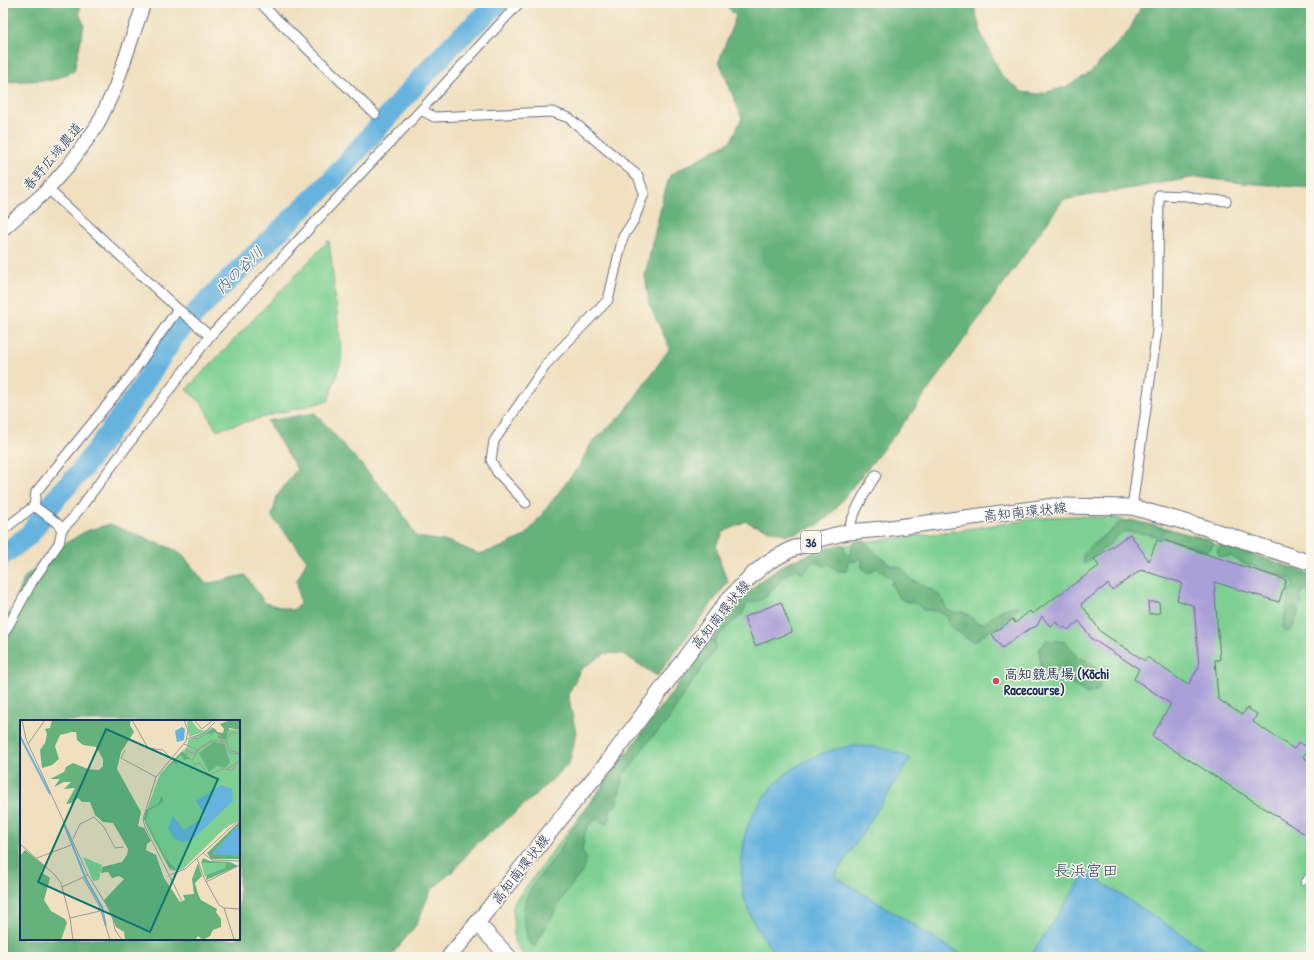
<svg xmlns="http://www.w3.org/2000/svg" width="1314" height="960" font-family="'Patrick Hand','Klee One',sans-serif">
	<rect width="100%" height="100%" fill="#fbf7ec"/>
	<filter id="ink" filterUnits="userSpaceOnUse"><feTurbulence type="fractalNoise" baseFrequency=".025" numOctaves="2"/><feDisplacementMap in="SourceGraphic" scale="8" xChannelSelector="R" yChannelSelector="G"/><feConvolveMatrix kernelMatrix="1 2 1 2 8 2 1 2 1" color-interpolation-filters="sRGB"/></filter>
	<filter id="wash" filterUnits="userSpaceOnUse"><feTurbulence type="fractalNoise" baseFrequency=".012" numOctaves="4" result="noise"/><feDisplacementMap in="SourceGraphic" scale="16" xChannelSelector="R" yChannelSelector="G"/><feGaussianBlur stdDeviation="0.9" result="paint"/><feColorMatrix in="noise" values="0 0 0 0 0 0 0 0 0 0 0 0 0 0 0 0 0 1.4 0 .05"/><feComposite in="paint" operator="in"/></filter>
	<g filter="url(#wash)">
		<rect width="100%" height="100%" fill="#f0e0c0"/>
		<!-- green -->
		<g fill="#7ed092" stroke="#4c8078">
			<path d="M329,240L342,359L328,401L282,412L216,430L201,402L186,390Z"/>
			<path d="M1078,516L1113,518L1167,528L1311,577V957H525L514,942L513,904L738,606L790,562L823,549L863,542L926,535L1022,521L1049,517Z"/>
		</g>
		<!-- forest -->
		<g fill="#66b27c" stroke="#40706d" fill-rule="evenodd">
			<path d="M3,3H81L79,13L84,25L74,71L53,80L3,82Z"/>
			<path d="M724,3H973L982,36L1002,76L1022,92L1038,94L1066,87L1090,73L1129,31L1143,3H1311V188L1243,183L1197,177L1063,200L911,414L831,514L818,525L797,533L787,535L753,525L746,521L724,532L716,546L721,565L728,582L657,676L623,654L605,653L580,670L568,695L576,733L570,761L565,768L516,812L475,845L454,870L431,890L416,925L390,957H3V620L14,608L24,578L53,551L86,531L110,524L180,552L206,584L245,575L265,603L292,610L300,605L297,581L307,560L272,517L277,496L297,469L267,421L315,413L398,506L417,537L450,542L479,554L502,547L526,535L579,466L592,442L623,414L670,348L649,304L645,275L663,198L670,175L731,141L742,118L719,61L736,16ZM21,721H239V939H21Z"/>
			<path d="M1131,520L1208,539L1213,542C1212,547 1211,550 1206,551C1183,544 1146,530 1122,532L1107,547L1094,555L1087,563H1083V555L1091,546L1114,528L1119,523Z"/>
			<path d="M857,541H864L878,555L886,561L888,564L902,568L912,581H916C930,591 941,590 946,609L954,613L962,612L969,615L977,623H985C995,614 1005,605 1019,607L1013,614L1006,617L1002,624L987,632L976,641L968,640C963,634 959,633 953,629C949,626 949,621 947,617C942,612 929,609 923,610L916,603C899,602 899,597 891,584L893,580L877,568L871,572H866L862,567V559L859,558L856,561H850L847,563L848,571H837L829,564L824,566L813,561L806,571L801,573L799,569C780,572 777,590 763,599C759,602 752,602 748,603L742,614L725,629L714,641L712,640L740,601L760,581L790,561L805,557L814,552L817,547L822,549L843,544L845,548L844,552L849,556L854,542Z"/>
			<path d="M1225,545L1311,574V589L1301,592L1299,597L1302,603L1298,612L1292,630L1286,632L1283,627L1289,591L1294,587L1292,580L1247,564H1245L1230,556L1227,557L1219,556L1217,550Z"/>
			<path d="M710,640L716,643L715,649L710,657L685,692L668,721L648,742L637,756L633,764L623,775L617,804L609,812L611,817L607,825L597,819L590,824L585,831L582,850L586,859L584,870L565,893L535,946C528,944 527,938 526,931C513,887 553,872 566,838Z"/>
			<path d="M1047,640L1066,642L1078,658L1085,660L1095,667L1101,680L1099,689L1088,694L1073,685L1070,679L1058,671L1047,672L1041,666L1039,649Z"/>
		</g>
		<!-- water -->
		<g fill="#66b3df" stroke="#40719e">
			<path d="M850,746C871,746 892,747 910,759L835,876L965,957H779C764,942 752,923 746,903C741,890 741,877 742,864C743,856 743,847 744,839C751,805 779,774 810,759C823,752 836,749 850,746Z"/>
			<path d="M1086,872L1216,957H1030Z"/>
		</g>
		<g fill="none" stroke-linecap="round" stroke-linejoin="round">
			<!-- river -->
			<path stroke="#66b3df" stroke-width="21" d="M3,555L29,535L56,498L80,472L135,397L176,334L207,301L331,181L423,76L452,45L498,3"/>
		</g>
		<g id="blocks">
			<!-- building -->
			<g fill="#aaa0d8" fill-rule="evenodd">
				<path d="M1130,534L1149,561L1157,540L1162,542L1163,540L1286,580L1279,602L1214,582L1220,660H1215L1218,699L1242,715L1247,708L1257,714L1253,722L1294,749L1299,742L1309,748L1303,757L1311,762V838L1152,736L1171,704L1134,679L1139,669L1092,639L1079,621L1068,630L1065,627L1061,629L1056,622L1050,626L1042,616L1037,626L1029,629L1002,648L992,634L1013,619L1015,623L1030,611L1032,614L1099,566L1094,559ZM1141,570L1182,583L1177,600L1194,606L1199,667L1188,685L1147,657L1145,661L1101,632L1081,604L1108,584L1112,590Z"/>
				<path d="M781,602L792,632L755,646L744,617Z"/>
				<path d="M1148,602H1159L1160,613L1149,614Z"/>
			</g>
		</g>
	</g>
	<g filter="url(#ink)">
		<use href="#blocks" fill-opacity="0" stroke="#666d80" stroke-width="1"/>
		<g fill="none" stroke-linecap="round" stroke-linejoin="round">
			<!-- lane casing -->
			<g stroke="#666d80" stroke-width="6">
				<path id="lane" d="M1303,883L1311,872"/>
			</g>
			<!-- street casing -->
			<g stroke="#666d80" stroke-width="11">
				<g id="street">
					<path d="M260,3L375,114"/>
					<path d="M421,110L434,117L552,112L569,118L638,176L644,193L634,220L623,237L608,300L548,362L494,441L491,460L497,472L526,503"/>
					<path d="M48,189L178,309L210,336"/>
					<path d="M34,506L57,523L62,529"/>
					<path d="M1132,507L1157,331L1159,195L1187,196L1199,199L1226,201"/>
					<path d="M3,530L34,506L36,492L129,378L178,309"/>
					<path d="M848,532C853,512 865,492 876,475"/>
					<path d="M3,634L6,630L32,582L59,543L62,529L72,519L210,336L330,206L421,110L519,3"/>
				</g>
			</g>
			<!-- secondary casing -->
			<g stroke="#666d80" stroke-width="15">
				<path id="secondary" d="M3,229L43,194L69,165L97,126L115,88L144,3"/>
			</g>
			<!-- primary casing -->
			<g stroke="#666d80" stroke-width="17">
				<g id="primary">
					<path d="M477,923L509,957"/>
					<path d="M449,957L477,923L578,797L607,763L727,601L751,576L768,562L792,549L819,539L848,532L883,529L1054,506L1132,507L1203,527L1311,563"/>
				</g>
			</g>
			<!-- lane -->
			<use href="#lane" stroke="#fff" stroke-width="4.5"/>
			<!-- street -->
			<use href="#street" stroke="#fff" stroke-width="9"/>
			<!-- secondary -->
			<use href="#secondary" stroke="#fff" stroke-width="13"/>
			<!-- primary -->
			<use href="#primary" stroke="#fff" stroke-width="15"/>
		</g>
	</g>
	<!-- markers -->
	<circle fill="#d1495b" stroke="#fbf7ec" stroke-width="1.5" cx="996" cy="681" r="4"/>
	<g text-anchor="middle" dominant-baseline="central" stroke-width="3" stroke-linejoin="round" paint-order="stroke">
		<!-- shield labels -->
		<rect fill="#fbf7ec" stroke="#5e6b89" stroke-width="1" x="801" y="531" width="20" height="22" rx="3"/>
		<g font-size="13" font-weight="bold" fill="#1b2f5e">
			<text x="811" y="542">36</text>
		</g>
		<!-- street labels -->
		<g font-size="14" fill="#1b2f5e" stroke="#fbf7ec">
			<text transform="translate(52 156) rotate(-50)">春野広域農道</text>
			<text transform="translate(1025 511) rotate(-6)">高知南環状線</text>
			<text transform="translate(720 614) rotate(-51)">高知南環状線</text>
			<text transform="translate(520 869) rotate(-52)">高知南環状線</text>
		</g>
		<!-- poi labels -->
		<g font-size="14" font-weight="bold" fill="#1b2f5e" stroke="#fbf7ec" text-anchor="start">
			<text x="1004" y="673">高知競馬場 (Kōchi<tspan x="1004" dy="16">Racecourse)</tspan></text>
		</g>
		<!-- water labels -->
		<g font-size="15" font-style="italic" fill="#325785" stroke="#fbf7ec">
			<text transform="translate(239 270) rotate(-44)">内の谷川</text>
		</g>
		<!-- quarter labels -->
		<g font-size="16" fill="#1b2f5e" stroke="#fbf7ec">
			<text x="1086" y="870">長浜宮田</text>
		</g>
	</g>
	<!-- overview -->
	<g transform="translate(20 720)">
		<rect width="220" height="220" fill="#f0e0c0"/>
		<path d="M171,0L178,9L185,11L169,17L167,2ZM192,7L203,16L206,9L220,10V99L204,109L163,149L155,151L150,150L127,108L124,98L140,54L167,27L168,20ZM63,137L82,145L79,160L73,161ZM181,142L207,143L208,147L185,157Z" fill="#7ed092"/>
		<path d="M32,0H111L110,5L114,12L101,32L97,49L121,92L118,106L124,108L131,121L127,124L126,130L136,135L144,158L160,182L165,180L163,175L174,174L172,159L178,143L182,156L175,163L178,174L181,180L197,189L196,192L201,199V207L193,210L190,216L183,220L178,216L175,220H105L104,212L96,207L84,180L104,159L99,156L92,158L88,152L81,153L82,147L102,142L107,135L108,129L93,103L83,102L75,95L70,82H62L58,78L52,83L46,84L55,68L44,69L51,62H44L34,67L40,59H30L44,52L46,47L53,43L68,49L79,50L83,46V39L76,27L63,25L57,20L56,12H52L40,15L35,26L39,39L32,45L22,48L20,30L25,23L27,14L25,9L30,8ZM210,0H220V10L209,8L206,20L198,18L199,15L194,12L188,18L191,13L186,14L194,8L197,12L203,13L204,9L200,4ZM193,22L204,24L210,42L205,48L197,46L189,52L179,33ZM165,28L162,32L172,40L167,39L165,41L161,35L155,40L158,45L153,42L145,49ZM142,75L143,82L128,91L126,101L145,137L156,150L149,147L124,99L126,90L138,84ZM220,101V139H191L187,133ZM5,130L25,146L21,152L30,158L24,180L31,191L45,199L47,203L41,220H0V136ZM183,138L190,141L210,142L218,146L186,160L187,155L205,148L206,143H181Z" fill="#66b27c"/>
		<path d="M162,7L165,9L164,20L157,22L155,11ZM201,65L212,69L213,81L172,120L162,122L154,119L148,108L153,96L164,110L185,96L176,81ZM217,106L220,116V136L192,134Z" fill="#66b3df"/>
		<path fill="none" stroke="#66b3df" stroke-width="2" d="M0,16L30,74M44,104L66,159L82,187L86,206"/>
		<path fill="none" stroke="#9b9999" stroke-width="1" d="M2,0L6,19L68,155L92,194L95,210L102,220M112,0L128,28L143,30L152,39M174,0L182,9L193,0M171,18L178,19L193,9L201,16V25M167,19L184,13L195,2M202,20L207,23L211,31L220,33M206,22L211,13H220M8,24L25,0M164,24L178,30L192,21H202L210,33L220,34M105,30L101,38L136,57M169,32L167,35L165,34L167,30L174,34L177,30M172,41L179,28L192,20M174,44L180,43L189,56M207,49L219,41M188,56L202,49L212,50L219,41M218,100L220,114M53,119L60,104L74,97L84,107L95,128L104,127M0,124L34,154L41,163L50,198L53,220M183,133L220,99M17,138L51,125M177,138L184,158L199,185L204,188L220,189M150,155L165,149L183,133L192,140L220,141M63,158L79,185L90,220M186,162L220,145M42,167L68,155M162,181L125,107L123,99L136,57L166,21L168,10L164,0M204,188L214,219M50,198L80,191"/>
		<path fill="#0f766e" fill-opacity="0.15" stroke="#0f766e" stroke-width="2" d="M86,9L198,59L130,212L18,162Z"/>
		<rect width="220" height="220" fill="none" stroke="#1b2f5e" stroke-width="2"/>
	</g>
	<!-- margin -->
	<rect width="1314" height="960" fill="none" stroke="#fbf7ec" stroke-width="16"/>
</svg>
